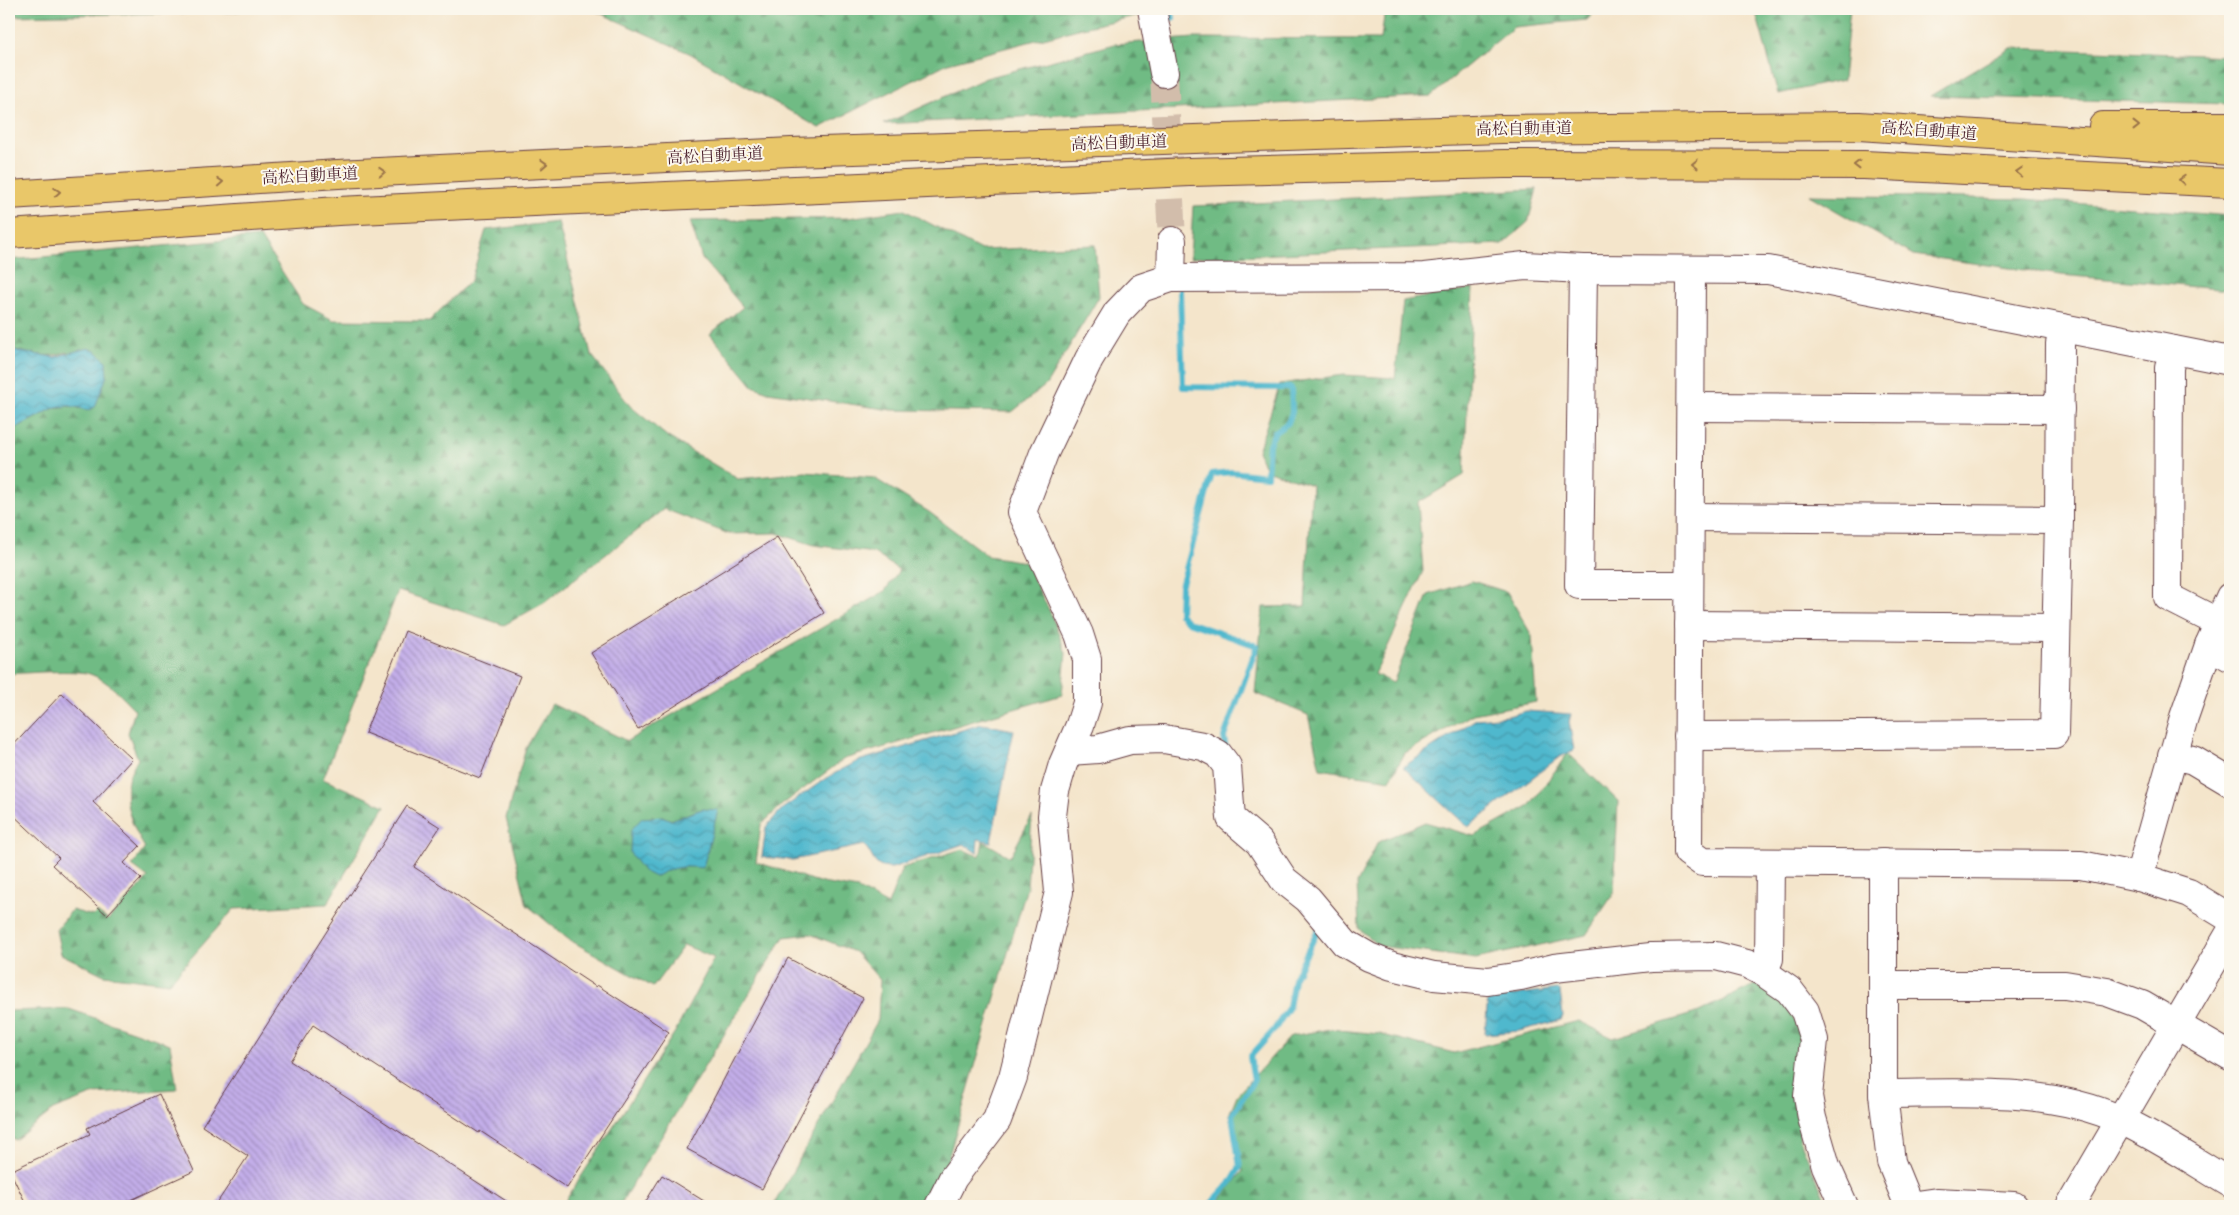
<svg xmlns="http://www.w3.org/2000/svg" width="2239" height="1215" font-family="'IM FELL Double Pica','Noto Serif JP',serif">
	<defs>
		<pattern id="forest-firs" width="22" height="20" patternUnits="userSpaceOnUse" patternTransform="scale(1.25)"><rect width="22" height="20" fill="#6fbb84"/><path d="M5 1l3.5 6h-7zM16 11l3.5 6h-7z" fill="#5d976c"/></pattern>
		<pattern id="water-waves" width="16" height="10" patternUnits="userSpaceOnUse" patternTransform="scale(1.25)"><rect width="16" height="10" fill="#50b8cd"/><path d="M0 5q4-4 8 0t8 0" fill="none" stroke="#4495a7"/></pattern>
		<pattern id="building-back-hatch" width="6" height="6" patternUnits="userSpaceOnUse" patternTransform="scale(1.25)"><rect width="6" height="6" fill="#c3aee9"/><path d="M-1 5l2 2M0 0l6 6M5-1l2 2" fill="none" stroke="#a08dbd"/></pattern>
	</defs>
	<rect width="100%" height="100%" fill="#fbf7ec"/>
	<filter id="ink" filterUnits="userSpaceOnUse"><feTurbulence type="fractalNoise" baseFrequency=".02" numOctaves="2"/><feDisplacementMap in="SourceGraphic" scale="10" xChannelSelector="R" yChannelSelector="G"/><feConvolveMatrix kernelMatrix="1 2 1 2 8 2 1 2 1" color-interpolation-filters="sRGB"/></filter>
	<filter id="wash" filterUnits="userSpaceOnUse"><feTurbulence type="fractalNoise" baseFrequency=".0096" numOctaves="4" result="noise"/><feDisplacementMap in="SourceGraphic" scale="20" xChannelSelector="R" yChannelSelector="G"/><feGaussianBlur stdDeviation="1.12" result="paint"/><feColorMatrix in="noise" values="0 0 0 0 0 0 0 0 0 0 0 0 0 0 0 0 0 1.4 0 .05"/><feComposite in="paint" operator="in"/></filter>
	<g filter="url(#wash)">
		<rect width="100%" height="100%" fill="#f4e5cb"/>
		<!-- forest -->
		<g fill="url(#forest-firs)" stroke="#5c6d58" fill-rule="evenodd">
			<path d="M9,9H251L232,12L9,16Z"/>
			<path d="M591,9H1141L1144,14L1082,28L948,63L819,128L691,54Z"/>
			<path d="M1385,9H1598L1587,20L1514,27L1431,96L884,124L986,78L1115,44L1194,38L1381,39Z"/>
			<path d="M1755,9H1850L1843,80L1778,94Z"/>
			<path d="M2011,48L2230,56V104L1930,96Z"/>
			<path d="M1537,189L1528,222L1503,244L1190,258L1193,206Z"/>
			<path d="M1809,195L2025,199L2230,216V290L2061,275L1913,255Z"/>
			<path d="M904,210L981,250L1095,245L1099,297L1046,385L1012,412L891,410L768,392L753,386L710,334L743,307L702,259L690,221L848,218Z"/>
			<path d="M558,222L591,354L630,406L668,437L738,479L805,472L874,478L929,512L988,556L1025,562L1050,612L1066,653L1062,695L844,759L783,804L761,825L756,862L822,883L858,889L888,905L902,868L962,849L980,857L983,841L1010,857L1032,816L1027,887L946,1166L928,1206H773L878,1020L880,980L855,952L810,934L784,937L619,1206H562L675,1032L714,958L684,945L653,987L568,939L527,905L506,818L526,748L552,704L627,741L885,591L899,570L874,553L814,545L776,533L729,534L664,509L544,603L504,625L398,591L323,779L385,806L327,904L234,909L169,983L104,975L61,954L56,930L72,910L93,916L97,912L108,920L148,878L132,866L145,848C128,820 117,788 138,759L128,733L135,710C122,697 108,680 90,674C76,669 25,673 9,674V429H14L56,407L70,406L89,410L67,352C48,359 28,354 9,348V260L260,237L303,304L333,320L429,321L471,280L486,230ZM702,809L683,865L668,869L662,816L671,820Z"/>
			<path d="M1473,288L1464,475L1418,503L1423,571L1375,674L1393,683L1428,595L1472,581L1507,592L1532,636L1536,702L1473,714L1405,753L1390,780L1320,769L1308,715L1255,693L1263,607L1305,606L1312,485L1266,470L1258,451L1280,384L1343,375L1395,378L1403,301Z"/>
			<path d="M1568,753L1618,801L1614,893L1586,935L1476,959L1379,946L1359,929L1357,883L1378,842L1425,822L1474,836L1530,805Z"/>
			<path d="M1756,984L1787,1007L1804,1037L1796,1081L1800,1140L1828,1206H1215L1243,1171L1229,1115L1237,1095L1291,1036L1330,1029L1379,1034L1454,1053L1579,1021L1613,1038L1699,1012Z"/>
			<path d="M69,1009L170,1044L177,1089L94,1094L53,1110L15,1140L9,1136V1011Z"/>
		</g>
		<!-- water -->
		<g fill="url(#water-waves)" stroke="#4d6c7c">
			<path d="M9,348L21,352L54,357L88,348L97,352L106,361L107,376L95,407L89,410L70,406L56,407L14,429H9Z"/>
			<path d="M1526,711L1571,714L1569,722L1574,750L1558,758L1468,827L1403,767L1476,719L1508,716Z"/>
			<path d="M982,724L1014,730L991,842L978,839L977,853L964,844L892,868C871,868 876,858 864,845L793,860L762,857L766,827L782,809L828,777L858,761Z"/>
			<path d="M702,809L718,810L703,868C684,866 672,866 655,877L643,871L630,853L631,830L642,818L662,816L671,820Z"/>
			<path d="M1557,989L1560,991L1563,1016L1561,1020L1519,1031L1485,1034L1488,996L1514,995Z"/>
		</g>
		<g fill="none" stroke-linecap="round" stroke-linejoin="round">
			<!-- stream -->
			<g stroke="#50b8cd" stroke-width="6">
				<path d="M1171,9L1173,18"/>
				<path d="M1180,291L1183,387L1291,388L1292,412L1288,423L1275,432L1269,444L1267,476L1231,472L1212,474L1181,587L1180,614L1188,622L1257,646L1224,737L1226,749"/>
				<path d="M1209,1206L1231,1182L1240,1167L1232,1115L1254,1080L1250,1057L1274,1030L1289,1007L1294,979L1321,924"/>
			</g>
		</g>
		<g id="blocks">
			<!-- building -->
			<g fill="url(#building-back-hatch)">
				<path d="M777,537L824,613L638,729L591,653Z"/>
				<path d="M405,631L520,676L480,778L365,733Z"/>
				<path d="M62,693L132,759L93,802L140,846L124,863L141,879L107,915L52,865L59,858L9,811V750Z"/>
				<path d="M407,806L440,827L414,867L596,987L597,985L669,1032L567,1188L480,1131L479,1133L313,1025L290,1061L514,1206H215L248,1156L202,1126Z"/>
				<path d="M788,958L863,998L762,1189L687,1149Z"/>
				<path d="M159,1094L194,1171L118,1206H27L10,1171L90,1134L87,1128Z"/>
				<path d="M662,1175L712,1206H643Z"/>
			</g>
		</g>
	</g>
	<g filter="url(#ink)">
		<use href="#blocks" fill-opacity="0" stroke="#643d43" stroke-width="1"/>
		<g fill="none" stroke-linecap="round" stroke-linejoin="round">
			<!-- minor-tunnel -->
			<path stroke="#d2bdab" stroke-width="28" stroke-dasharray="28 14" stroke-linecap="butt" d="M1164,73L1172,241"/>
			<!-- minor casing -->
			<g stroke="#643d43" stroke-width="30">
				<g id="minor">
					<path d="M1152,9L1164,73"/>
					<path d="M1691,271L1688,852L1702,862L2081,865L2139,877L2189,893L2230,918"/>
					<path d="M1171,278L1172,241"/>
					<path d="M2173,350L2169,368L2168,597L2219,623"/>
					<path d="M1691,407L2060,409"/>
					<path d="M1690,517L2059,520"/>
					<path d="M1688,585H1579L1583,269L1768,270L2230,361"/>
					<path d="M1689,625L2056,628"/>
					<path d="M2209,645L2230,657"/>
					<path d="M1688,736L2054,734L2059,520L2060,344L2063,328"/>
					<path d="M1069,751L1098,749L1130,740L1164,739L1203,746L1218,754L1227,766L1231,818L1259,842L1284,880L1308,899L1345,943L1369,957L1392,966L1434,976L1488,981L1521,976L1554,968L1651,957L1716,956L1747,964L1763,972L1789,990L1805,1011L1814,1040L1808,1096L1812,1118L1826,1166L1844,1206"/>
					<path d="M2172,755L2193,760L2230,782"/>
					<path d="M1883,863V1094L1891,1162L1909,1206"/>
					<path d="M2139,877L2184,717L2209,645L2230,597"/>
					<path d="M1763,972L1769,959L1770,863"/>
					<path d="M1883,985H2065L2107,992L2142,1005L2230,1056"/>
					<path d="M1883,1094C1962,1094 2047,1086 2121,1120C2158,1137 2195,1162 2230,1183"/>
					<path d="M939,1206L953,1178L997,1120L1013,1077L1059,892L1052,816L1055,791L1063,764L1080,725L1087,703V659L1079,634L1022,512L1044,453L1089,359L1117,313L1141,288L1171,278L1424,277L1525,266L1583,269"/>
					<path d="M1909,1206L1937,1202L2014,1206"/>
					<path d="M2070,1206L2230,933"/>
				</g>
			</g>
			<!-- highway casing -->
			<g stroke="#643d43" stroke-width="30">
				<g id="highway">
					<path d="M2103,126H2230"/>
					<path d="M9,195L338,174L791,152L1502,129L1859,126L2230,151"/>
					<path d="M9,234L338,211L1190,172L1504,164L1864,165L2230,183"/>
				</g>
			</g>
			<!-- minor -->
			<use href="#minor" stroke="#fff" stroke-width="28"/>
			<!-- highway -->
			<use href="#highway" stroke="#e9c769" stroke-width="28"/>
		</g>
		<!-- one-way arrows -->
		<defs><path id="oneway-chevron" d="M-2-3.5L2.5 0L-2 3.5" fill="none" stroke-width="1.6" stroke-linecap="round" stroke-linejoin="round" transform="scale(1.25)"/></defs>
		<g stroke="#9a734a">
			<use href="#oneway-chevron" transform="translate(2136 126)"/>
			<use href="#oneway-chevron" transform="translate(544 164) rotate(-3)"/>
			<use href="#oneway-chevron" transform="translate(1695 164) rotate(-180)"/>
			<use href="#oneway-chevron" transform="translate(1857 165) rotate(-180)"/>
			<use href="#oneway-chevron" transform="translate(382 172) rotate(-3)"/>
			<use href="#oneway-chevron" transform="translate(2019 172) rotate(-177)"/>
			<use href="#oneway-chevron" transform="translate(2182 180) rotate(-177)"/>
			<use href="#oneway-chevron" transform="translate(220 182) rotate(-4)"/>
			<use href="#oneway-chevron" transform="translate(57 192) rotate(-4)"/>
		</g>
	</g>
	<g text-anchor="middle" dominant-baseline="central" stroke-width="4" stroke-linejoin="round" paint-order="stroke">
		<!-- street labels -->
		<g font-size="16" fill="#4a1f2b" stroke="#fbf7ec">
			<text transform="translate(1524 129) rotate(-1)">高松自動車道</text>
			<text transform="translate(1929 131) rotate(4)">高松自動車道</text>
			<text transform="translate(1119 143) rotate(-2)">高松自動車道</text>
			<text transform="translate(715 156) rotate(-3)">高松自動車道</text>
			<text transform="translate(310 176) rotate(-3)">高松自動車道</text>
		</g>
	</g>
	<!-- margin -->
	<rect width="2239" height="1215" fill="none" stroke="#fbf7ec" stroke-width="30"/>
</svg>
